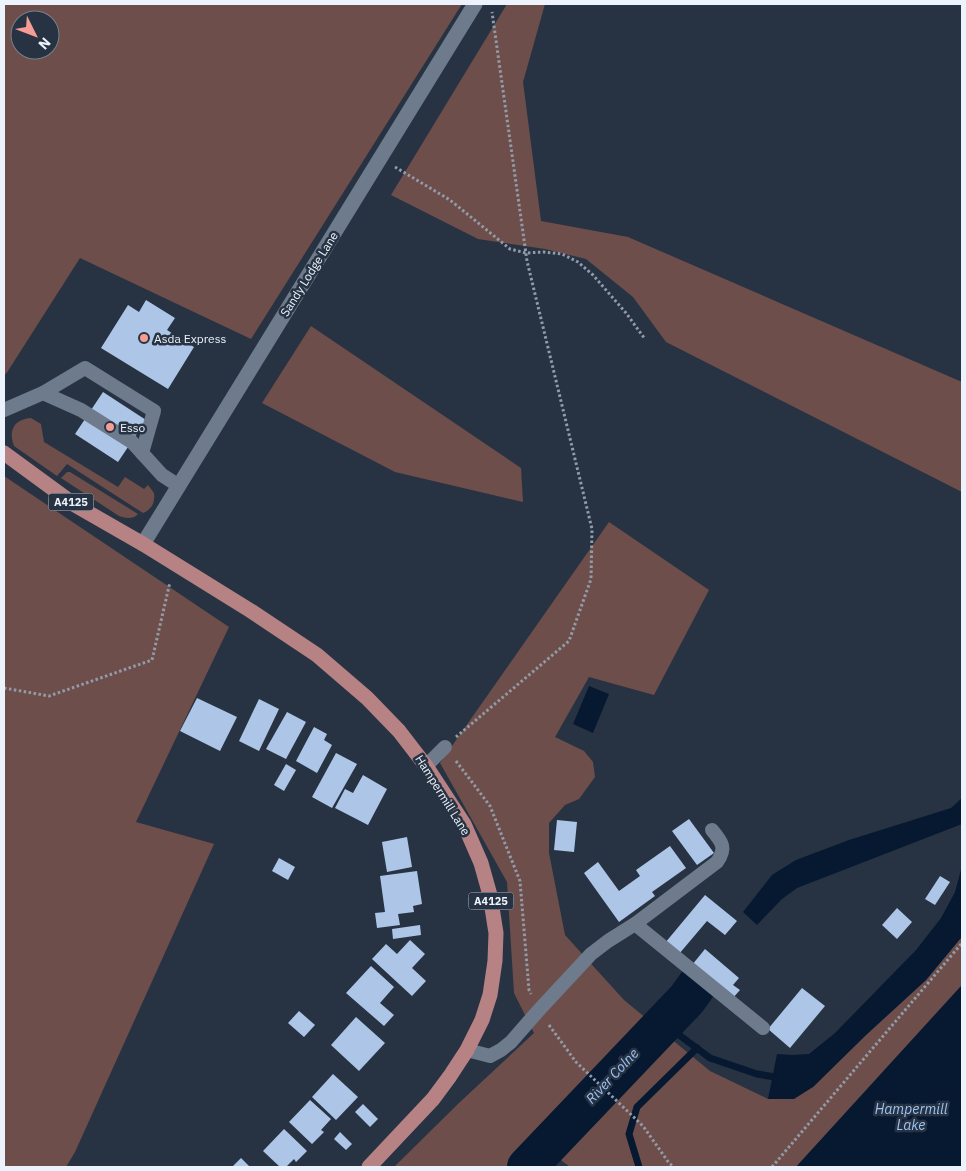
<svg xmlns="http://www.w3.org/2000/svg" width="966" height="1171" font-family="'IBM Plex Sans',sans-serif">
	<rect width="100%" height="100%" fill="#273342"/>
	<!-- green -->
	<g fill="#6e4e4b" fill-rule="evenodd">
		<path d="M4,4H462L251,339L80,258L6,374L4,373ZM20,20H50V50H20Z"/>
		<path d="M507,4H545L523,82L541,221L628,237L962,382V492L666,342L633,297L586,259L545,249L478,239L391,195Z"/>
		<path d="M311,326L521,468L523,502L395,472L262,403Z"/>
		<path d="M31,418L41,424L44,442L118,487L125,477L144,489L148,485L154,493C155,503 152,509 143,513L67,464L57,476L14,446C8,431 14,419 31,418Z"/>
		<path d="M67,472H70L138,514C132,520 126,518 119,516L61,478Z"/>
		<path d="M4,476L229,627L136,822L214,844L75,1152L66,1167H4Z"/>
		<path d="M609,522L709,590L654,695L589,677L555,737L584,751L593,762L595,777L579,799L565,805L549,823V853L565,935L624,1000L710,1071L768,1099L813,1087L866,1035L926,980L960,939L962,940V985L796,1167L701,1166L570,1167L557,1157L552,1167H394L460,1102L534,1033L514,993L507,882L440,763Z"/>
	</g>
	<!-- water -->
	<g fill="#061931">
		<path d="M589,686L609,694L593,733L573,724Z"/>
		<path d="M962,798V824L797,888L782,899L757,925L743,912L772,875L796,860L849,840L951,808Z"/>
		<path d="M962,866V935L960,939L926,980L866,1035L813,1087L794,1099H768L777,1054L792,1055L809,1054L835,1033L916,950L941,918L955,892Z"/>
		<path d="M962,985V1167H796Z"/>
	</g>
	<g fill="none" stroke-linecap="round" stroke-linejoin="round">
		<!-- stream -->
		<g stroke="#061931" stroke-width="7">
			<path d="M663,1023L710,1058L757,1074L781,1078"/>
			<path d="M639,1167L629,1134L637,1107L697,1048"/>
		</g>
		<!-- river -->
		<path stroke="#061931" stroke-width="40" d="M527,1167L687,999L697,985"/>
	</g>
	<!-- building -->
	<g fill="#adc6e7">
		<path d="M146,300L175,318L167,330L194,347L168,389L101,348L128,305L139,312Z"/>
		<path d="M103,392L146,420L118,462L75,434Z"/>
		<path d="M197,698L237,717L220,751L180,731Z"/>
		<path d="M259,699L279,709L259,751L239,741Z"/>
		<path d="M287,712L306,722L286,759L266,749Z"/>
		<path d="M314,727L327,734L324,740L332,745L317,773L296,761Z"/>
		<path d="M336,753L357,764L332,808L312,797Z"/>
		<path d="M286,764L296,770L284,791L274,785Z"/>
		<path d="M363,775L387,789L368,825L335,808L345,789L353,793Z"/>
		<path d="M689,819L714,853L697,865L672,831Z"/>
		<path d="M557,820L577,822L574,852L554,850Z"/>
		<path d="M407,837L412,867L387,872L382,842Z"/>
		<path d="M670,846L686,868L652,892L655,896L619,922L584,873L598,862L619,891L640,876L636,870Z"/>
		<path d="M279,858L295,867L288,880L272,871Z"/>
		<path d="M417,871L422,904L413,906L414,912L398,914L400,925L377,928L375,913L385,912L380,876Z"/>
		<path d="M940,876L950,882L935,905L925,899Z"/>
		<path d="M705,895L737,921L725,935L707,921L679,954L665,943Z"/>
		<path d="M897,908L912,922L897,939L882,925Z"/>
		<path d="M420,925L421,935L393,939L392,929Z"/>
		<path d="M410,940L425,954L412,968L426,981L412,996L372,959L386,944L397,954Z"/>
		<path d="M705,949L739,978L733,985L740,990L732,999L692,965Z"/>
		<path d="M371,966L394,987L380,1003L394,1015L384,1026L346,993Z"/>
		<path d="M802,988L825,1006L790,1048L768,1029Z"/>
		<path d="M299,1011L315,1025L304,1037L288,1023Z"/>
		<path d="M356,1017L385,1043L359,1071L331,1045Z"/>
		<path d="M333,1074L358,1097L336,1120L312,1097Z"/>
		<path d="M310,1100L331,1119L321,1130L324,1132L312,1144L289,1122Z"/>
		<path d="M363,1104L378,1119L370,1127L355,1112Z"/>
		<path d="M284,1129L307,1151L296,1162L294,1159L286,1167H280L263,1151Z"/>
		<path d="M340,1132L352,1144L346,1150L334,1139Z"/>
		<path d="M241,1158L250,1167H232Z"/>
	</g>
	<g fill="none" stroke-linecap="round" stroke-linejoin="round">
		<!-- path -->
		<g stroke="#929ba8" stroke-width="3" stroke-dasharray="2.5 2.5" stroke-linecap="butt">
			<path d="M395,167L450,200L510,249L526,253L544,252L562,254L578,262L593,275L626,313L645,339"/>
			<path d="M4,688L49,696L152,660L170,582"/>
			<path d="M456,737L569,641L591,579L592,529L527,261L492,12"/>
			<path d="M456,761L490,806L520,881L529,990L531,994"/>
			<path d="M549,1025L576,1062L643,1126L669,1163L674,1167"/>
			<path d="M772,1167L962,943"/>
		</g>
		<!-- service -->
		<g stroke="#6d7b8c" stroke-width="14">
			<path d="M43,393L85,368L154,411L142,453"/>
			<path d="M4,410L43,393L81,410L132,442L162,475L179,486"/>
			<path d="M426,766L445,747"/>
			<path d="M635,924L717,862C727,848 722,842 712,830"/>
			<path d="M467,1050L490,1056L501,1050L511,1042L538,1011L591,954L608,941L635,924L763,1028"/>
		</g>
		<!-- minor -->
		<path stroke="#6d7b8c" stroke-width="15" d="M143,544L475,4"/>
		<!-- primary -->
		<path stroke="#b68284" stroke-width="15" d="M4,453L75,505L143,544L251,611L317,655L367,698L399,731L426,766L464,824L481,863L490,895L496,933L495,961L490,995L482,1020L467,1050L450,1076L433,1099L369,1167"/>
	</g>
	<!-- markers -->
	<g fill="#f59c94" stroke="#273342" stroke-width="2">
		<circle cx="144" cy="338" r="5"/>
		<circle cx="110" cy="427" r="5"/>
	</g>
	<g text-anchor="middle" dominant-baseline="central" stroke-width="5" stroke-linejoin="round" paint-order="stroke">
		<!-- shield labels -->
		<g fill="#273342" stroke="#b1b9c5" stroke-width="1">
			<rect x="48.5" y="493.5" width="45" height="17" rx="4"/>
			<rect x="468.5" y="892.5" width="45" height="17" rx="4"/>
		</g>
		<g font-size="11" font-weight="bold" fill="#ecf3fd">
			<text x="71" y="502">A4125</text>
			<text x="491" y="901">A4125</text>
		</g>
		<!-- street labels -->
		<g font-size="12" fill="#ecf3fd" stroke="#273342">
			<text transform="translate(309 274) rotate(-58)">Sandy Lodge Lane</text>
			<text transform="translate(443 795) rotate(58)">Hampermill Lane</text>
		</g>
		<!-- poi labels -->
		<g font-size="12" fill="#ecf3fd" stroke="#273342" text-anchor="start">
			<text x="154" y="338">Asda Express</text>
			<text x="120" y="427">Esso</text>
		</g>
		<!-- water labels -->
		<g font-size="14" font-style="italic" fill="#9cc3f5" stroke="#273342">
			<text transform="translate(612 1076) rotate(-47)">River Colne</text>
			<text x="911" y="1109">Hampermill<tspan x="911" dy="16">Lake</tspan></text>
		</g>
	</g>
	<!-- border -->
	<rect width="966" height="1171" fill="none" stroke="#ecf3fd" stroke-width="10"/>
	<!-- north arrow -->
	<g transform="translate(35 35) rotate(132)"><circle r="24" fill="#273342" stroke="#76808d"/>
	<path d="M0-4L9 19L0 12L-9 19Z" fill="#f59c94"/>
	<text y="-8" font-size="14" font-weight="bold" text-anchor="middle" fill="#ecf3fd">N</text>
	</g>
</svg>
